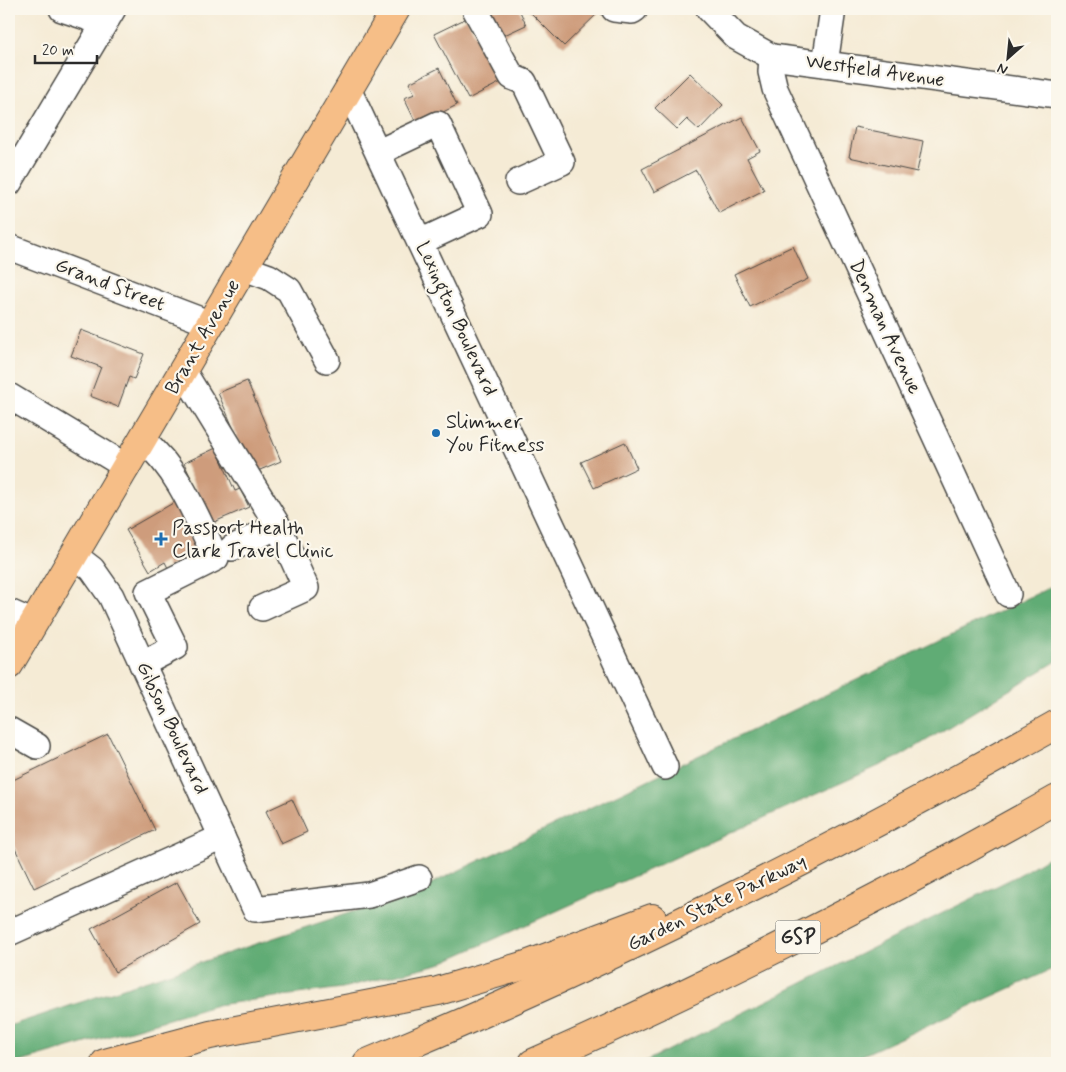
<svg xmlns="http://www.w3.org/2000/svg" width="1066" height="1072" font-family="Mynerve,sans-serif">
	<rect width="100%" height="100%" fill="#fbf7ec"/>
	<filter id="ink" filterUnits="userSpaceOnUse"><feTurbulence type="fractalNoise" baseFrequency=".02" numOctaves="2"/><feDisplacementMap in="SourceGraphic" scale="10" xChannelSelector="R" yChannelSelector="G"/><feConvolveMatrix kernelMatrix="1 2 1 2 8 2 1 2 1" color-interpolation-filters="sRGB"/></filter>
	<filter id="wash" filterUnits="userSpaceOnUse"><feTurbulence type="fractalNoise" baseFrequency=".0096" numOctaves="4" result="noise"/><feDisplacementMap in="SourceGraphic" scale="20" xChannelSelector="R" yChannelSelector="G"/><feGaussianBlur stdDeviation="1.12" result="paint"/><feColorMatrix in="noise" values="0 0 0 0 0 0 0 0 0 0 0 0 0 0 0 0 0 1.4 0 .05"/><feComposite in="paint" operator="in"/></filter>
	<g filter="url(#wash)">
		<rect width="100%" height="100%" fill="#f5ebd5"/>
		<!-- forest -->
		<g fill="#60ac75" stroke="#466c50">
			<path d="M1057,584V661L901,756L439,964L342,988L217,1005L17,1063H9V1026L418,890Z"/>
			<path d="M1057,852V967L845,1063H642L1017,876Z"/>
		</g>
		<g id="blocks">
			<!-- building -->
			<g fill="#ce9c7b">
				<path d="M484,9H519L526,25L498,38Z"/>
				<path d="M530,9H602L564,46L528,10Z"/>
				<path d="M467,18L490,64L495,61L505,80L468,99L434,34Z"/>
				<path d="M439,68L457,105L417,125L404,98L415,94L409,83Z"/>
				<path d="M690,73L723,105L699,130L687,119L677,129L655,108Z"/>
				<path d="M742,117L760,151L747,158L764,190L719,213L696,170L654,192L642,169Z"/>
				<path d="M855,127L923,141L917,172L849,157Z"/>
				<path d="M793,246L808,279L750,307L734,274Z"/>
				<path d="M81,330L144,354L134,379L129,377L118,407L90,396L101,367L71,356Z"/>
				<path d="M247,381L281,461L253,473L218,393Z"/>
				<path d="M625,442L637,468L594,488L581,462Z"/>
				<path d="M216,448L235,491L240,489L249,507L212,523L184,463Z"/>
				<path d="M180,499L207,545L168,568L165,562L150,571L126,530Z"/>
				<path d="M108,734L155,830L34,888L9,836V782Z"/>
				<path d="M292,799L307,832L281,844L266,811Z"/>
				<path d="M177,882L200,924L115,972L91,929Z"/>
			</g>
		</g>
	</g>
	<g filter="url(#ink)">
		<use href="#blocks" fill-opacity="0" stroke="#494844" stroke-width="1"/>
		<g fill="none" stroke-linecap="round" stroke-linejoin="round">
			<!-- minor casing -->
			<g stroke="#494844" stroke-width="28">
				<g id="minor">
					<path d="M62,9L104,23"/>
					<path d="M475,9L512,77L524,82L562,162L518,182"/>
					<path d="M614,9L632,11L635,9"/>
					<path d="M709,9L736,37L772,57L1057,95"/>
					<path d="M772,57L771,72L775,89L1008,594"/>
					<path d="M825,64L833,9"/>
					<path d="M348,89L665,767"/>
					<path d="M379,152L438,124L480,214L420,242"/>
					<path d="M9,183L113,9"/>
					<path d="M9,247L211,324"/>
					<path d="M244,268L269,277L289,290L327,360"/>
					<path d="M183,371L278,526L306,588L262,608"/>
					<path d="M9,396L127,467"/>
					<path d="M232,548L278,526"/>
					<path d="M75,556L92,569L111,596L255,909L369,895L419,878"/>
					<path d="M9,612L34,623"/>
					<path d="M142,664L175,647L148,592L216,558C196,516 179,470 143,440"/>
					<path d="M9,730L37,746"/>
					<path d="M9,927L11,932L222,837"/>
				</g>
			</g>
			<!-- major casing -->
			<g stroke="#494844" stroke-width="30">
				<path id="major" d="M9,665L396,9"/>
			</g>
			<!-- highway casing -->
			<g stroke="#494844" stroke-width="30">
				<g id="highway">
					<path d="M105,1063L210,1035L438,991L526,965L652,918"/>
					<path d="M367,1063C604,965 834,850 1057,724"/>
					<path d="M533,1063C712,984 887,895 1057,799"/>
				</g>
			</g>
			<!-- minor -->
			<use href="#minor" stroke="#fff" stroke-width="25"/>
			<!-- major -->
			<use href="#major" stroke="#f6be87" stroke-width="28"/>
			<!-- highway -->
			<use href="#highway" stroke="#f6be87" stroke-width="28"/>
		</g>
	</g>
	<!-- markers -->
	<g fill="#1f6fb2" stroke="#fbf7ec" stroke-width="2">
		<circle cx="436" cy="433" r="5"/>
		<path d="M158.5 531.5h5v5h5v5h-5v5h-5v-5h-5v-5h5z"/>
	</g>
	<g text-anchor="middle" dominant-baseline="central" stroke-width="4.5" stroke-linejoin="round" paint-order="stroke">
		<!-- shield labels -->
		<rect fill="#fbf7ec" stroke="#696865" stroke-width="1" x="775.5" y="920.5" width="45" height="33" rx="4"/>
		<g font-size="19" font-weight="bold" fill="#2b2b2b">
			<text x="798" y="937">GSP</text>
		</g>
		<!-- street labels -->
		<g font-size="20" fill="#2b2b2b" stroke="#fbf7ec">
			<text transform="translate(875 71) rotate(8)">Westfield Avenue</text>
			<text transform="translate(110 285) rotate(21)">Grand Street</text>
			<text transform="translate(456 319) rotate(65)">Lexington Boulevard</text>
			<text transform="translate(885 327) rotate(65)">Denman Avenue</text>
			<text transform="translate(203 337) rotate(-60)">Brant Avenue</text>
			<text transform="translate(172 728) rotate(65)">Gibson Boulevard</text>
			<text transform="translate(717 903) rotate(-26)">Garden State Parkway</text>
		</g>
		<!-- poi labels -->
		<g font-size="20" fill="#2b2b2b" stroke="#fbf7ec" text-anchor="start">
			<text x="446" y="422">Slimmer<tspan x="446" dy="23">You Fitness</tspan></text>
			<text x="172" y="528">Passport Health<tspan x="172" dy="23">Clark Travel Clinic</tspan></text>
		</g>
	</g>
	<!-- margin -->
	<rect width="1066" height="1072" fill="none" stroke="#fbf7ec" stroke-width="30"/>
	<!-- north arrow -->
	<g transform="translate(1008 58) rotate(207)" stroke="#fbf7ec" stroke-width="4" paint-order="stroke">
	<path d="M0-4L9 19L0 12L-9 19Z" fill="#2b2b2b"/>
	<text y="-8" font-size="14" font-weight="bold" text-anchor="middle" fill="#2b2b2b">N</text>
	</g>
	<!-- scale -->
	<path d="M35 55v8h62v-8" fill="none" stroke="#2b2b2b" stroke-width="2.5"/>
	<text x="42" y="55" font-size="15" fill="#2b2b2b" stroke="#fbf7ec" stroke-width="4" paint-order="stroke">20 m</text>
</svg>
